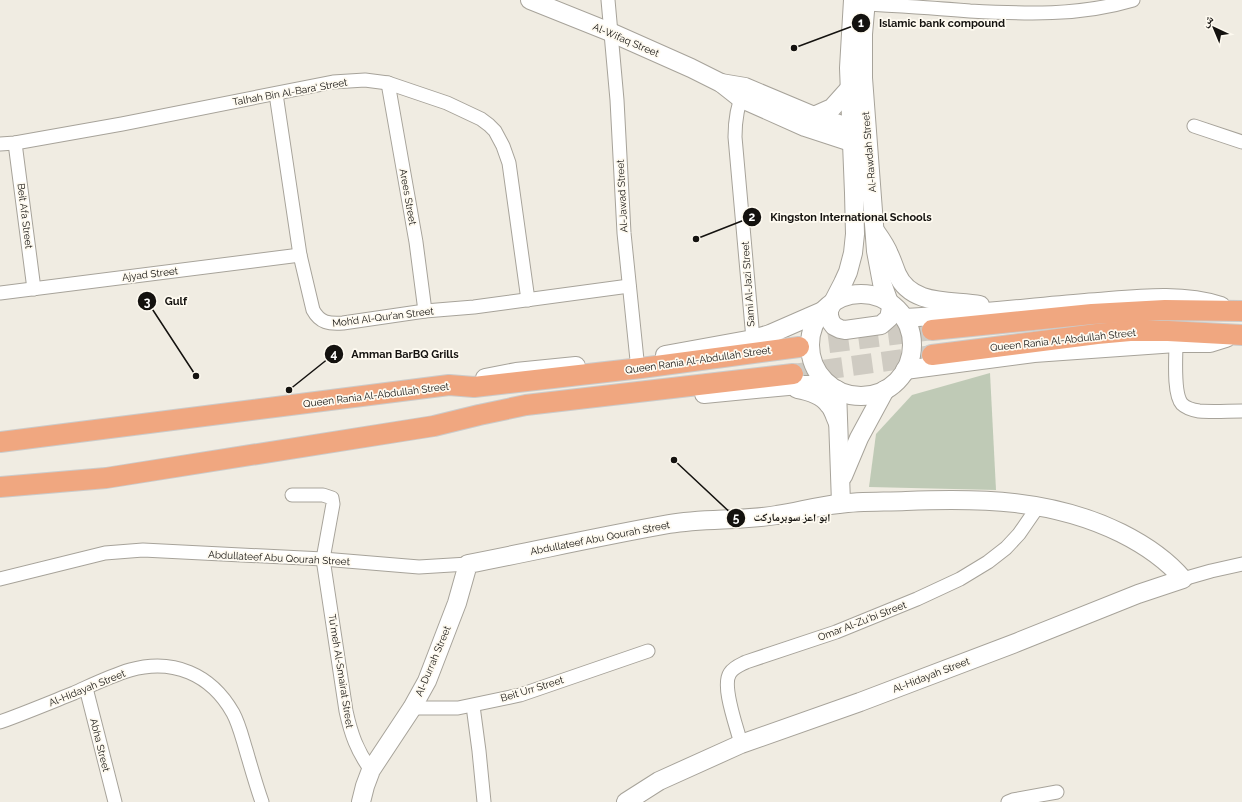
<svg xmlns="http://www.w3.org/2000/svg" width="1242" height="802" font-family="Raleway,'Noto Naskh Arabic',sans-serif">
	<rect width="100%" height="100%" fill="#f0ece2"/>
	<!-- grass -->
	<path fill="#bfcab6" d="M990,373L996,490L869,487L876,434L912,395Z"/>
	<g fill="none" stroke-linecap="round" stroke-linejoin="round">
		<!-- primary-tunnel -->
		<g stroke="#cfcbc2" stroke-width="20" stroke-dasharray="20 10" stroke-linecap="butt">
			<path d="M799,347L932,330"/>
			<path d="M793,374L932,355"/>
		</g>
		<!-- street casing -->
		<g stroke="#a7a39a" stroke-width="15">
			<g id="street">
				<path d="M608,0L617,100L624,233L637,360"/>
				<path d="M866,4C900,6 935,8 970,11C1025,14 1080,16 1133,0"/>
				<path d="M388,83L416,242L425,311"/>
				<path d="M744,90C737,106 735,120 735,137L753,339"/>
				<path d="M276,94L300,255L313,310C320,323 329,324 343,323L425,311L474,307L629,286"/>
				<path d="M1194,126L1242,142"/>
				<path d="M15,143L34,289"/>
				<path d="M0,144L15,143L122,124L333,82L365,80L388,83L447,103L481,119L489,125L495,131L503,146L509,163L528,300"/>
				<path d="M0,293L300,255"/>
				<path d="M1176,343C1176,357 1173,394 1182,404C1186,408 1193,410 1199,411C1213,412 1228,411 1242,411"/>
				<path d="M292,495H323L332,498L333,504L323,559L346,711C351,734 357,751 371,770"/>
				<path d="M0,579L105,553L143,550L323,559L419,567L468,564"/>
				<path d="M1183,579L1211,571L1242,564"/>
				<path d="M86,688L115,802"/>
				<path d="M473,706L479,751L484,802"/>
				<path d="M412,708H458L520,695L648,651"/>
				<path d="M0,722C25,713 49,703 74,693C92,685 110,676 130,670C173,658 211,674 233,713C239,724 242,737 246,750C251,767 256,785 262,802"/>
				<path d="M741,744C737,727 721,686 730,673C734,667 740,665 746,662L836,632L917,599L960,579L988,562L1006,548L1019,534L1039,505"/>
				<path d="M1008,802L1013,800L1057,792"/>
			</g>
		</g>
		<!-- secondary casing -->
		<g stroke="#a7a39a" stroke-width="20">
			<g id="secondary">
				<path d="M530,0L610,32L691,68L721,83L740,98L805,127L863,146"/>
				<path d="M853,0L849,68L854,193L855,234L853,253L848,272L843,283L829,310V316L831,322L834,326L840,329L845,330L881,325L889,318L891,308L882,283L876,251L863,78V34L866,0"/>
				<path d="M721,83L745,87L814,116L861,131"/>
				<path d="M814,116L832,108L849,89"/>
				<path d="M876,232C881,239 886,246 889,254C892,260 894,267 897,274C911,306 951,300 980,305"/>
				<circle cx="861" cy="345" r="51"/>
				<path d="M904,318C964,315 1025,308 1085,303C1130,300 1178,292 1221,306"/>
				<path d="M665,355L753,339L770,334L825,310"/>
				<path d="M905,370L1034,353L1176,343H1210L1226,338"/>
				<path d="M485,378L516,372L576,366"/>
				<path d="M797,389C808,391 822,395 829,405C833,409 835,417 838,423"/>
				<path d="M837,390L841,503"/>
				<path d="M704,394L799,385H829"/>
				<path d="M843,476L859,438L885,390"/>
				<path d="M361,802L365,786L371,770L412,708L427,681L457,603L468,564C535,551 601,536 669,524C704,518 741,521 777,515C798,512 817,506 839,504C861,501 884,502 906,501C981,498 1052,499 1121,533C1145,545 1166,559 1183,579L1138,594L1018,642L860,702L741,744L659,781L626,802"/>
			</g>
		</g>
		<!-- primary casing -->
		<g stroke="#cbcbca" stroke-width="22">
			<g id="primary">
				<path d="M932,330L1092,314L1165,310L1242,311"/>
				<path d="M932,355L1097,334L1130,331H1168L1242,335"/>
				<path d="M0,442L449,385L474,387L641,368L799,347"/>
				<path d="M0,487L106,478L434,426L479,415L526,405L793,374"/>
			</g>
		</g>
		<!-- street -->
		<use href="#street" stroke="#fff" stroke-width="13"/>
		<!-- secondary -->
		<use href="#secondary" stroke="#fff" stroke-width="18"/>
		<!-- primary -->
		<use href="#primary" stroke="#f0a780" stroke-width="20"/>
	</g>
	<g text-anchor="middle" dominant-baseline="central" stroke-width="3.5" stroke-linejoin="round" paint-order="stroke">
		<!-- street labels -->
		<g font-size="10" fill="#14120f" stroke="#fefaf0">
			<text transform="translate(626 40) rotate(23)">Al-Wifaq Street</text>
			<text transform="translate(290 92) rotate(-10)">Talhah Bin Al-Bara' Street</text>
			<text transform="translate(869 152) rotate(-95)">Al-Rawdah Street</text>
			<text transform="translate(622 196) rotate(-93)">Al-Jawad Street</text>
			<text transform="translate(408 197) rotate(80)">Arees Street</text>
			<text transform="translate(25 216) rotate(83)">Beit Afa Street</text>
			<text transform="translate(150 274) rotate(-7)">Ajyad Street</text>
			<text transform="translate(748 284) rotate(-94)">Sami Al-Jazi Street</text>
			<text transform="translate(383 317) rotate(-7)">Moh’d Al-Qur’an Street</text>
			<text transform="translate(1063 340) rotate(-6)">Queen Rania Al-Abdullah Street</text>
			<text transform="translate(698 360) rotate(-8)">Queen Rania Al-Abdullah Street</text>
			<text transform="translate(376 395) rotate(-7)">Queen Rania Al-Abdullah Street</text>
			<text transform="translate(600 538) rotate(-11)">Abdullateef Abu Qourah Street</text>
			<text transform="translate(279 558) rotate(3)">Abdullateef Abu Qourah Street</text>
			<text transform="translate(862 621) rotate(-21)">Omar Al-Zu'bi Street</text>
			<text transform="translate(433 661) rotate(-67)">Al-Durrah Street</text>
			<text transform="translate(341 671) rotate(81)">Tu'meh Al-Smairat Street</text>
			<text transform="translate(931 675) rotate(-21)">Al-Hidayah Street</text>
			<text transform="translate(87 688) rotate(-22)">Al-Hidayah Street</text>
			<text transform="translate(532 689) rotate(-17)">Beit Urr Street</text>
			<text transform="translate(100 745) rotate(76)">Abha Street</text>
		</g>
	</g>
	<!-- callouts -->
	<path fill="none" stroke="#14120f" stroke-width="1.5" d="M794 48L861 23M696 239L752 217M196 376L147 301M289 390L334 354M674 460L736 518"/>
	<g fill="#14120f" stroke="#fefaf0" stroke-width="1.5">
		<circle cx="794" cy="48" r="4"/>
		<circle cx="696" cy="239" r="4"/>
		<circle cx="196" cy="376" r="4"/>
		<circle cx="289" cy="390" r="4"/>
		<circle cx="674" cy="460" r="4"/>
		<circle cx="861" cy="23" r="10"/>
		<circle cx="752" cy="217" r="10"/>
		<circle cx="147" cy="301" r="10"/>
		<circle cx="334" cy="354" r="10"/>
		<circle cx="736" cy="518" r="10"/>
	</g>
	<g font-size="12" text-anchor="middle" font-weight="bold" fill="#fff">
		<text x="861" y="27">1</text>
		<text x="752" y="221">2</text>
		<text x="147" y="306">3</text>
		<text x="334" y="358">4</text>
		<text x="736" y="522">5</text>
	</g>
	<g font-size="11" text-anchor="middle" font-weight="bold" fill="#14120f" stroke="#fefaf0" stroke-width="3.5" stroke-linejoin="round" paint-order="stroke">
		<text x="942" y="27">Islamic bank compound</text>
		<text x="851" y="221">Kingston International Schools</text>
		<text x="176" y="305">Gulf</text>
		<text x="405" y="358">Amman BarBQ Grills</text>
		<text x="792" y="521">ابو اعز سوبرماركت</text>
	</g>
	<!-- north arrow -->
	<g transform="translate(1214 28) rotate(316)" stroke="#fefaf0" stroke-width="3" paint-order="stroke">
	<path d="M0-3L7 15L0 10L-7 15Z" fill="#14120f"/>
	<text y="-6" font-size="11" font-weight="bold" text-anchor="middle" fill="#14120f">ش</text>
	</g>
</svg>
